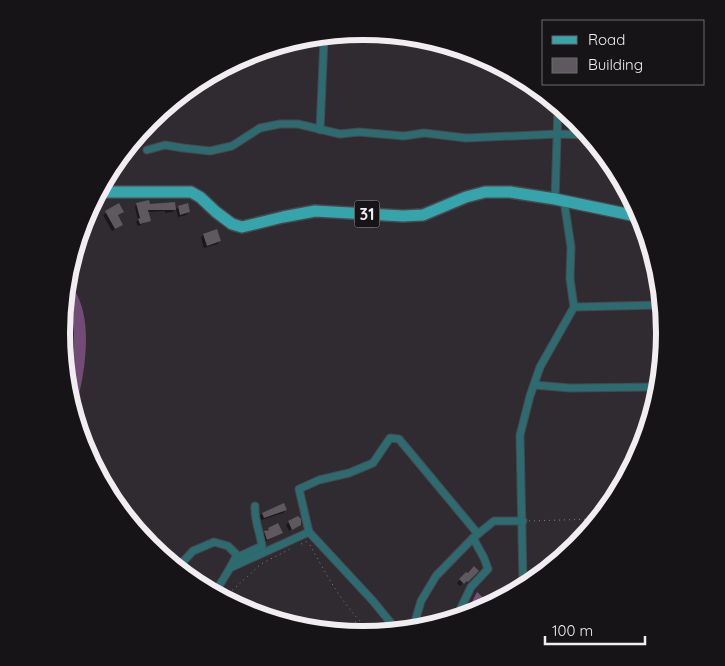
<svg xmlns="http://www.w3.org/2000/svg" width="725" height="666" font-family="Quicksand,sans-serif">
	<rect width="100%" height="100%" fill="#302b31"/>
	<!-- forest -->
	<path fill="#78507d" d="M477,592L490,604L478,612L466,614Z"/>
	<!-- shadow -->
	<g fill="#0007">
		<path d="M137,204L149,205L175,210L172,212L165,213V211L147,212L150,220L138,226L136,222L138,220L135,207Z"/>
		<path d="M118,205L122,212L117,216L122,225L112,231L103,215Z"/>
		<path d="M179,207L189,212L186,215L178,217L176,209Z"/>
		<path d="M203,235L220,241L217,244L204,248L201,238Z"/>
		<path d="M286,510L283,513L261,520L260,516L262,514Z"/>
		<path d="M289,522L300,524L289,531L286,525Z"/>
		<path d="M269,529L281,533L265,542L262,535Z"/>
		<path d="M477,571L464,584L463,583L460,586L457,583L466,573L468,574Z"/>
	</g>
	<g fill="none" stroke-linecap="round" stroke-linejoin="round">
		<!-- river -->
		<path stroke="#724b77" stroke-width="12" d="M69,293C86,319 80,364 73,394"/>
	</g>
	<!-- building -->
	<g fill="#5e595f">
		<path d="M149,200L150,204L175,202L176,210H148L151,221L140,224L138,219L140,218L136,203Z"/>
		<path d="M119,203L124,212L118,215L123,225L115,229L105,211Z"/>
		<path d="M188,203L190,212L180,215L178,206Z"/>
		<path d="M217,229L221,241L207,246L203,234Z"/>
		<path d="M284,503L287,510L264,518L262,513Z"/>
		<path d="M298,516L301,519V525L292,530L288,521Z"/>
		<path d="M278,523L283,533L267,540L264,531L269,530L268,528Z"/>
		<path d="M474,566L479,571L468,582L467,581L464,584L459,579L466,572L468,573Z"/>
	</g>
	<g fill="none" stroke-linecap="round" stroke-linejoin="round">
		<!-- street casing -->
		<g stroke="#4b464c" stroke-width="9">
			<g id="street">
				<path d="M320,130L324,39"/>
				<path d="M147,150L165,145L183,148L210,151L232,146L260,128L280,124H298L340,134L359,132L404,136L424,133L466,138L558,134L586,135"/>
				<path d="M555,199L558,108"/>
				<path d="M574,307L659,305"/>
				<path d="M534,385L570,388L654,387"/>
				<path d="M235,562L242,555L262,546C260,532 254,520 255,506"/>
				<path d="M179,566L193,551L214,542L228,546L237,555L230,568"/>
				<path d="M523,582L520,435L530,396L540,367L574,307L570,279L571,247L564,201"/>
				<path d="M216,591L230,568L309,532"/>
				<path d="M457,616L471,587L488,569L484,558L473,538L494,521H523"/>
				<path d="M414,625L421,601L436,576L473,538"/>
				<path d="M395,628L373,601L309,532L299,489L319,480L349,473L373,463L390,438L399,439L478,534"/>
			</g>
		</g>
		<!-- primary casing -->
		<g stroke="#4b464c" stroke-width="14">
			<path id="primary" d="M101,192H191L200,197L216,212L232,224L242,227L283,217L315,211L403,216L423,215L466,197L485,192H510L555,199L641,217"/>
		</g>
		<!-- path -->
		<g stroke="#848085" stroke-width="1" stroke-dasharray="1 4" stroke-linecap="butt">
			<path d="M529,521L594,519"/>
			<path d="M301,544L308,541"/>
			<path d="M310,545C327,576 345,610 373,633"/>
			<path d="M225,597L261,564L292,548"/>
			<path d="M343,631L358,620"/>
		</g>
		<!-- street -->
		<use href="#street" stroke="#2c6b70" stroke-width="7"/>
		<!-- primary -->
		<use href="#primary" stroke="#35a4ab" stroke-width="11"/>
	</g>
	<g text-anchor="middle" dominant-baseline="central" stroke-width="4.5" stroke-linejoin="round" paint-order="stroke">
		<!-- shield labels -->
		<rect fill="#171417" stroke="#b0acb0" stroke-width="1" x="354.5" y="200.5" width="25" height="27" rx="4"/>
		<g font-size="16" font-weight="bold" fill="#f1edf1">
			<text x="367" y="214">31</text>
		</g>
	</g>
	<!-- crop -->
	<path d="M0 0H725V666H0ZM70 333a293 293 0 1 1 586 0a293 293 0 1 1-586 0Z" fill="#171417" fill-rule="evenodd"/>
	<path fill="none" stroke="#f1edf1" stroke-width="6" d="M70 333a293 293 0 1 1 586 0a293 293 0 1 1-586 0Z"/>
	<!-- legend -->
	<rect x="542" y="20" width="162" height="65" fill="#171417" stroke="#6e6b6e"/>
	<rect x="552" y="36" width="25" height="8" fill="#35a4ab" stroke="#6e6b6e"/>
	<text x="588" y="45" font-size="15" fill="#f1edf1">Road</text>
	<rect x="552" y="58" width="25" height="15" fill="#5e595f" stroke="#6e6b6e"/>
	<text x="588" y="70" font-size="15" fill="#f1edf1">Building</text>
	<!-- scale -->
	<path d="M545 636v8h100v-8" fill="none" stroke="#f1edf1" stroke-width="2.5"/>
	<text x="552" y="636" font-size="15" fill="#f1edf1" stroke="#171417" stroke-width="4" paint-order="stroke">100 m</text>
</svg>
